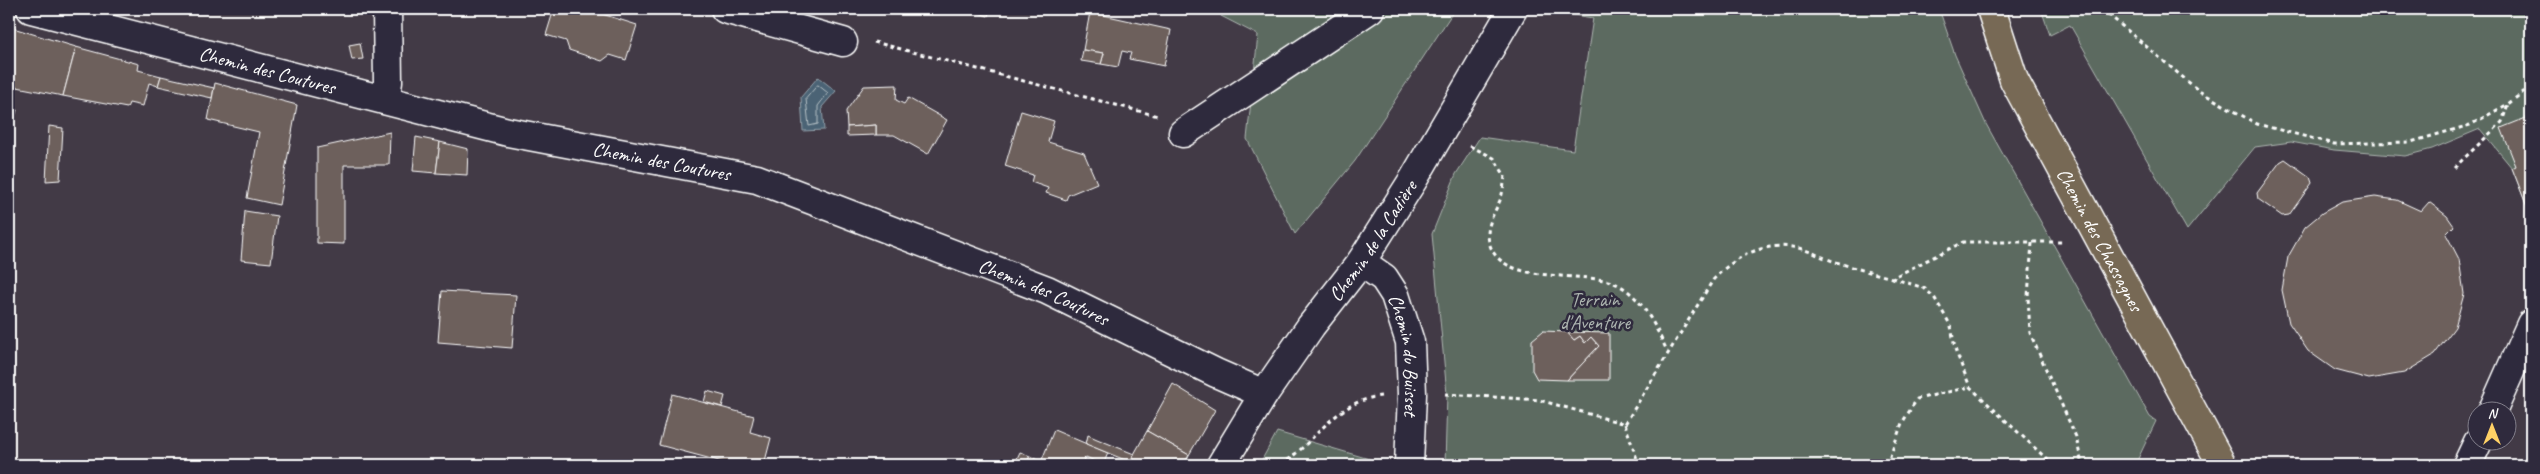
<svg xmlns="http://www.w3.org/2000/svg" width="2540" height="474" font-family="Caveat,sans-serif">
	<rect width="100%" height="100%" fill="#423a46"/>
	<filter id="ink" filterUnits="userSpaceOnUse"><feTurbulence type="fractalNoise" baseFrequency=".02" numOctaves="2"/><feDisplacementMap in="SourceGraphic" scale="10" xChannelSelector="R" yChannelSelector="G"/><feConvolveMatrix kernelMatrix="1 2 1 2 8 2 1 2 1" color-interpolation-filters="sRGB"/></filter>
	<g filter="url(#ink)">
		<!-- green -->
		<g fill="#5b6b61" stroke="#adb5b0">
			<path d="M1223,9H1455L1355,161L1295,234L1247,139L1258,35L1221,16Z"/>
			<path d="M1563,9H1939L1955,55L1986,124L2150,417L2156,421L2135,465H1445L1447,394L1432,234L1456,174L1480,137L1573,150L1593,18L1560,13Z"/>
			<path d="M2041,9H2531V217L2512,168L2480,129L2432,149L2405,156L2334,150L2291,142L2255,147L2187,230L2070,25L2050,35Z"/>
			<path d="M1277,432L1376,461V465H1259Z"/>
		</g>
		<!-- water -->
		<path fill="#4b6474" stroke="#93a2ac" d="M818,77L836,91L822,107L824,130L803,131L801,97Z"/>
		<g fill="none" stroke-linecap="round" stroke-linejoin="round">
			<!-- shore -->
			<path stroke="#b7c1c7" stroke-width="1" d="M818,85L828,93L818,106V124L809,126L806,99Z"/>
		</g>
		<!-- building -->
		<g fill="#6d605c" stroke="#fff">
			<path d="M554,9H601L599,13L637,25L626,60L610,55L602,61L569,50L566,41L546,35Z"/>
			<path d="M966,9H990L988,16Z"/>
			<path d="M1090,12L1171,30L1164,66L1129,59L1131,53L1122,51L1118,67L1101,64L1104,53L1083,50Z"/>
			<path d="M9,27L13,28L12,86L9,85Z"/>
			<path d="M13,28L76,47L63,96L12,86Z"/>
			<path d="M360,43L363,59L352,60L349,45Z"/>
			<path d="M76,47L139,64L138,70L161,76L158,86L149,83L143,106L129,103L127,108L63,96Z"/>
			<path d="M1083,50L1104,53L1101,64L1081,61Z"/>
			<path d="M161,76L214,88L212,98L158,86Z"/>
			<path d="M215,83L297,105L279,205L247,198L259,132L208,120Z"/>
			<path d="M897,85L896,100L904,104L908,98L947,120L928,154L894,135H876V125L847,127L846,111L864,86Z"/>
			<path d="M9,102H12L11,108L17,110L14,120L11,119L10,148Z"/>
			<path d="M1021,111L1054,121L1048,142L1084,153L1097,183L1068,195L1066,200L1046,193L1048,188L1031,182L1033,175L1005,166Z"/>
			<path d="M2531,116V217L2512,168L2516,166L2501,128Z"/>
			<path d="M876,125V135L847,136V127Z"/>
			<path d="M49,126L63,128L60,180L46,181Z"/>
			<path d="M390,132L389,165H344V244L317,243V148Z"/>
			<path d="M416,137L440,142L436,173L413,171Z"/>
			<path d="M440,142L468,149L467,175L436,173Z"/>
			<path d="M2285,159L2310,177L2312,183L2289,215L2282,216L2258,199L2257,193L2280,162Z"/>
			<path d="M2375,197L2397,200L2421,211L2429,202L2447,216L2454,226L2446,234L2459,259L2464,294L2455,327L2434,355L2404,373L2369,379L2335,370L2308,351L2289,323L2282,290L2288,257L2305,227L2322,213L2342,202Z"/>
			<path d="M245,211L277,216L271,263L241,260Z"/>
			<path d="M442,291L516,295L512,348L438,342Z"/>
			<path d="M1543,331L1567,332L1574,340L1580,336L1585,343L1591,337L1599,346L1567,380L1537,379L1532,370V340Z"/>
			<path d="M1567,332L1609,333V380H1567L1599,346L1591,337L1585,343L1580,336L1574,340Z"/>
			<path d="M1173,384L1215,410L1189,455L1147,431Z"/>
			<path d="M707,391L725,396L722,407L704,402Z"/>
			<path d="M672,394L754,416L750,432L771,438L764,465H734L659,445Z"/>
			<path d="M1054,430L1108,453L1103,465L1086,457L1082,465H1025L1030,456L1041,462Z"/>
			<path d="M1147,431L1189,455L1184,465H1128Z"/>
			<path d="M1088,435L1097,439L1134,454L1130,462L1086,444Z"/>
			<path d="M1020,452L1030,456L1025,465H1014Z"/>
		</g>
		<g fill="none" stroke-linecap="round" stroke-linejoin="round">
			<!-- minor casing -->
			<g stroke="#fff" stroke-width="31">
				<g id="minor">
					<path id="s1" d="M31,9L508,132L757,179L1047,290L1216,373L1264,394"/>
					<path d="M725,9L843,42"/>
					<path d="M385,100L388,82L387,9"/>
					<path d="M1183,133L1370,9"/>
					<path id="s2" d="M1361,262L1384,278L1395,295L1410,342L1412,394L1409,465"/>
					<path d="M2492,412L2531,324"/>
					<path id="s3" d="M1221,465L1264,394L1311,326L1361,262L1413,180L1513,9"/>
					<path d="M2467,465L2478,442"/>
				</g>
			</g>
			<!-- major casing -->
			<g stroke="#fff" stroke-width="31">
				<g id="major">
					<path id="s4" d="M1991,9L2014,80L2222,465"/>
				</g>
			</g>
			<!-- path -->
			<g stroke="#fff" stroke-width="3" stroke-dasharray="4 4" stroke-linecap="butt">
				<path d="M2102,9L2199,91L2257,124L2334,144L2411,142L2470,125L2508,104L2531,86"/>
				<path d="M874,42L1158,116"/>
				<path d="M1470,146L1494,158L1505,176C1504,183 1503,191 1501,198C1495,213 1485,225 1489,242C1500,287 1582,270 1614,283C1641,294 1656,327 1667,351"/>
				<path d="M2454,168L2502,122L2508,104"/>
				<path d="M2032,243L2028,296L2030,333L2076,437L2082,465"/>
				<path d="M1892,278L1924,288L1934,297L1951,326L1955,349L1970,387L2053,465"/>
				<path d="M1445,394L1539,400L1625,424L1713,280C1734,257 1760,243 1792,247C1806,248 1822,258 1836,262C1854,268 1873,273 1892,278L1963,242H2065"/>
				<path d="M1625,424L1639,465"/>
				<path d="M1281,465C1318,440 1334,402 1381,396"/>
				<path d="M1887,465L1902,423L1917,399L1970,387"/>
			</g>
			<!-- minor -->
			<use href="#minor" stroke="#2f2a3d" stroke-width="28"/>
			<!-- major -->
			<use href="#major" stroke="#776954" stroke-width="28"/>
		</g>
	</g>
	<g text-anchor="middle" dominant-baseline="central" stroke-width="5" stroke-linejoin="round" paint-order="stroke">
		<!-- street labels -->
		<g font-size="20" fill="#fff" stroke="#2f2a3d">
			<text stroke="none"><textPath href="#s1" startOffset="244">Chemin des Coutures</textPath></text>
			<text stroke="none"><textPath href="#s1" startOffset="649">Chemin des Coutures</textPath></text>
			<text stroke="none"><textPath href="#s3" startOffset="271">Chemin de la Cadière</textPath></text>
			<text stroke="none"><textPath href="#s4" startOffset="256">Chemin des Chassagnes</textPath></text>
			<text stroke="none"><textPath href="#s1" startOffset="1054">Chemin des Coutures</textPath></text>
			<text stroke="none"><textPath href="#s2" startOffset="110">Chemin du Buisset</textPath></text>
		</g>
		<!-- park labels -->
		<g font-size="20" fill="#adb5b0" stroke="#2f2a3d">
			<text x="1595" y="299">Terrain<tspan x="1595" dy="23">d'Aventure</tspan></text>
		</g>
	</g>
	<!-- margin -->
	<rect width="2540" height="474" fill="none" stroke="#2f2a3d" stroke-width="30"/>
	<rect x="15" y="15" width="2510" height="444" fill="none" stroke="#fff" stroke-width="2" filter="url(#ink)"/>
	<!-- north arrow -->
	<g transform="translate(2492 426)"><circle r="24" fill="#2f2a3d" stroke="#827f8b"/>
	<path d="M0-4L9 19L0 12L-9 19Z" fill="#ffd166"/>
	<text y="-8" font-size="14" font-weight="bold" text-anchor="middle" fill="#ffffff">N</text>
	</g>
</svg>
